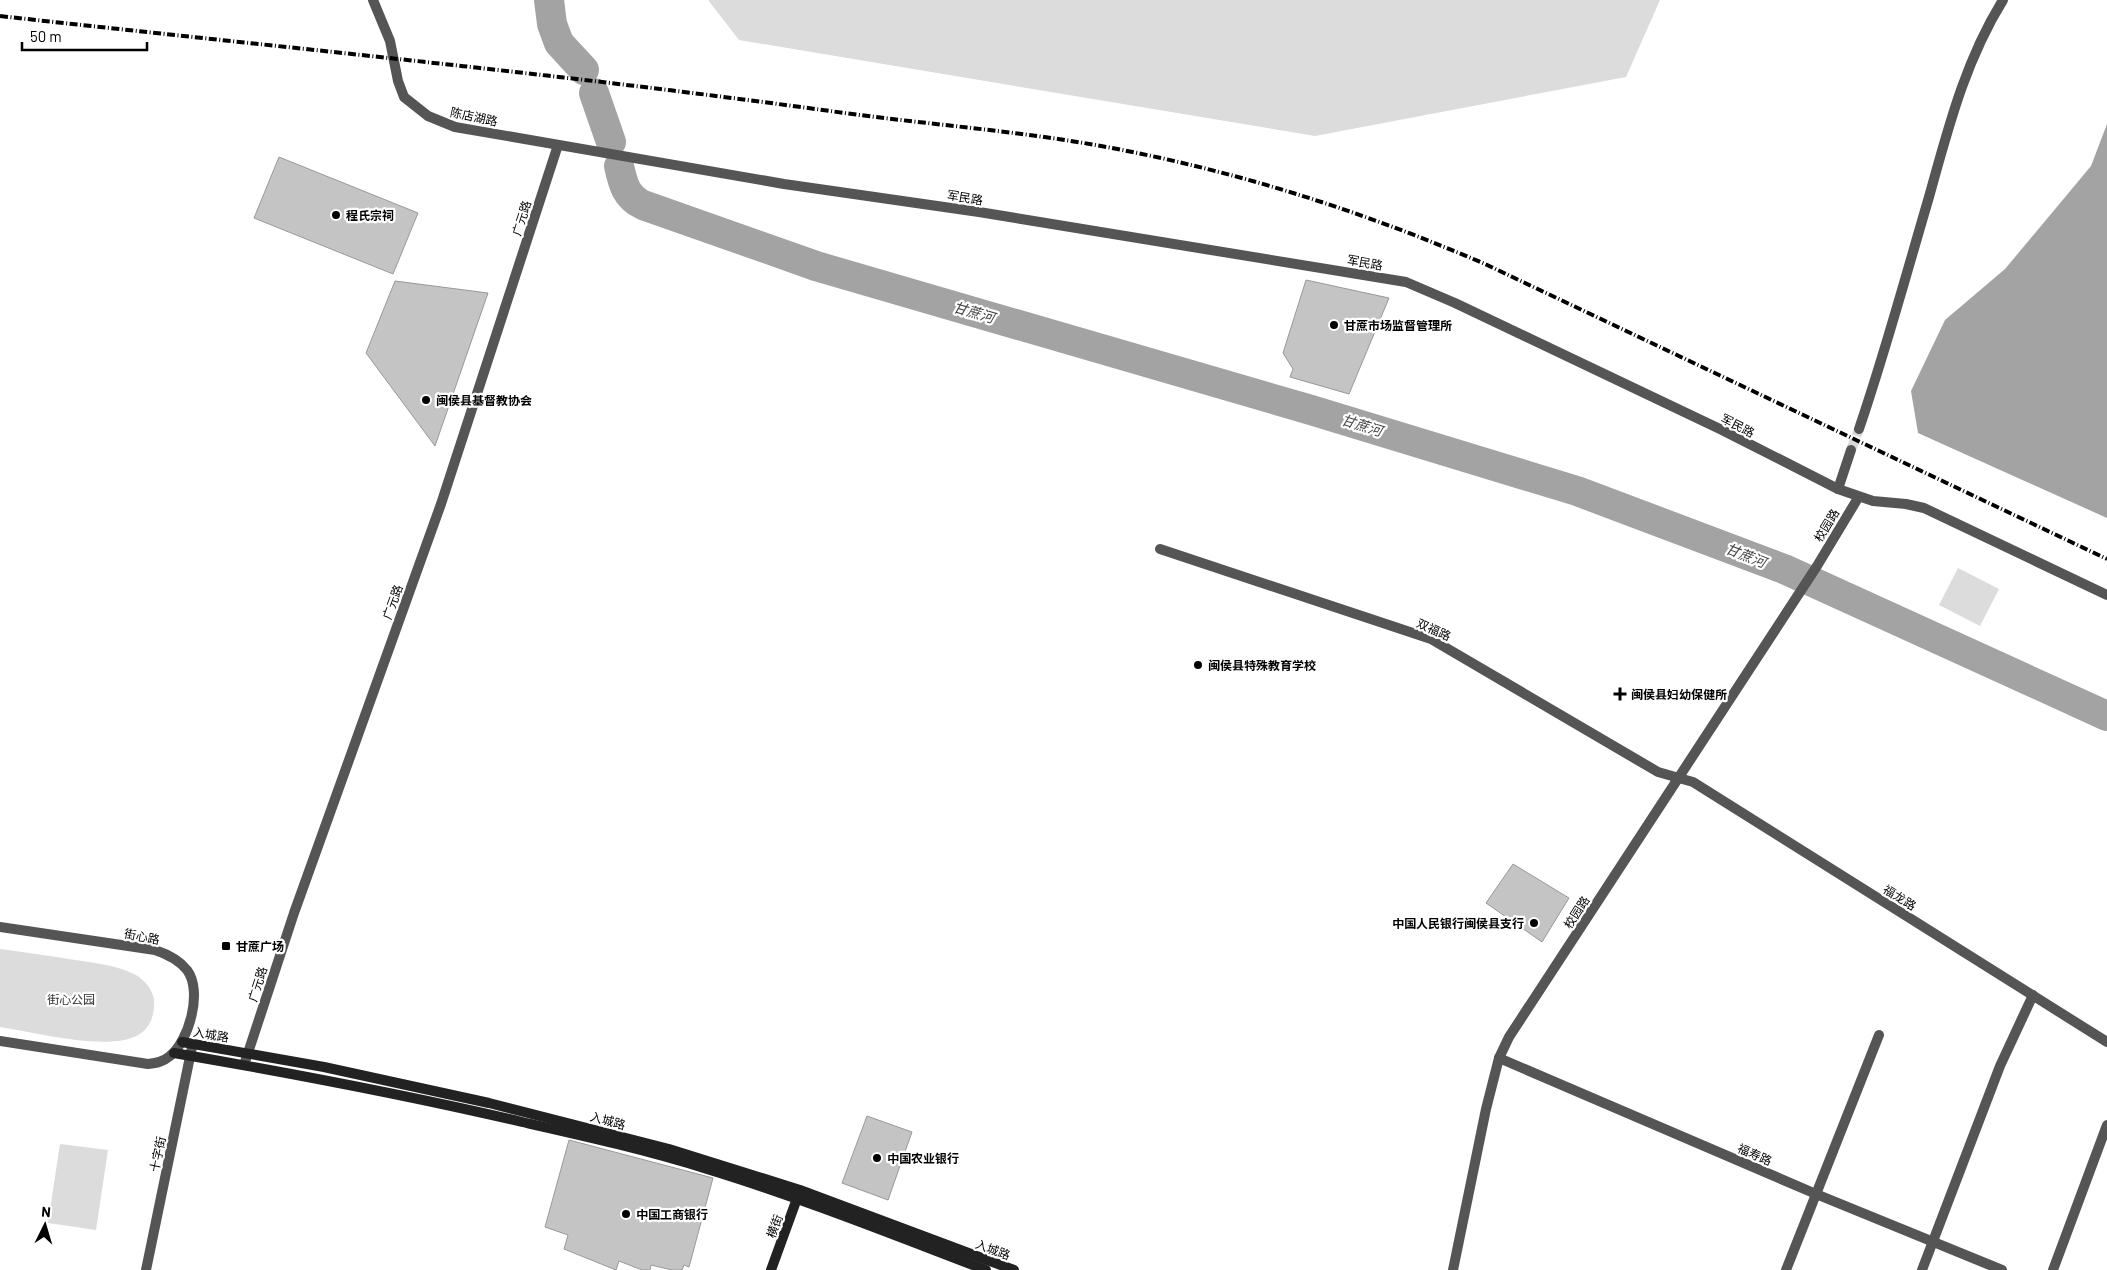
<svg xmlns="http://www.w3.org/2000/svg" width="2107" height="1270" font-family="Barlow,'Noto Sans SC',sans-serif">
	<rect width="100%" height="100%" fill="#fff"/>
	<!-- green -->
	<g fill="#dcdcdc">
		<path d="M708,0H1660L1626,77L1315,136L739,40Z"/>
		<path d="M1958,568L1999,589L1980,626L1939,605Z"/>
		<path d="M0,949C25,952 50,956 75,960C95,963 116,965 134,974C146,980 156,993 154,1007C153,1019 149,1029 138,1035C109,1052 34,1032 0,1027Z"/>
		<path d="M60,1144L108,1150L96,1230L48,1223Z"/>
	</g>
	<!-- water -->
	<path fill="#a3a3a3" d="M2107,124V518L1918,433L1911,391L1945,320L2005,269L2091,166Z"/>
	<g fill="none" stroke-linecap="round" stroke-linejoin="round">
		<!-- river -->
		<g stroke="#a3a3a3" stroke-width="30">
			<path d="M549,0L552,24L559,43L584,70"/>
			<path d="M594,93L611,142"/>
			<path d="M619,166C623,184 626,197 643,205L816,266L1311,410L1577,491L1784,569L2107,716"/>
		</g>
	</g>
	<!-- building -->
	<g fill="#c4c4c4" stroke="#999">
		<path d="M279,157L418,213L393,274L254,218Z"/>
		<path d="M1306,280L1389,298L1349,394L1290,377L1293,369L1283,353Z"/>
		<path d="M395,281L488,293L435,446L366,353Z"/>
		<path d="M1513,864L1569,898L1542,942L1486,903Z"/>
		<path d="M867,1116L912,1132L888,1200L842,1183Z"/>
		<path d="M569,1140L713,1178L689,1267L684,1265L682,1270H672L651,1265L650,1270H642L619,1261L616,1270L564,1249L568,1235L545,1227Z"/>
	</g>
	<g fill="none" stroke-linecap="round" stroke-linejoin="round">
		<!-- minor-tunnel -->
		<path stroke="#d9d9d9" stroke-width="10" stroke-dasharray="10 5" stroke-linecap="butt" d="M1851,450L1859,429"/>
		<!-- minor -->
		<g stroke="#555" stroke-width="10">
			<path d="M1859,429C1885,353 1906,275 1929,197C1948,129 1965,61 2003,0"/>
			<path d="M1838,489L1851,450"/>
			<path d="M1499,1058L1816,1194L2002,1270"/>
			<path d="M1786,1270L1879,1035"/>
			<path d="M1922,1270L2000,1066L2033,995"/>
			<path d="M2053,1270L2107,1125"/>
		</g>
		<!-- tertiary -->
		<g stroke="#555" stroke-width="10">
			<path d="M373,0L390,41L398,81L404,97L428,116L455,127L784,184L979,212L1406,282L1455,303L1722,430L1838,489L1873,501L1906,504L1924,508L2107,595"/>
			<path d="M1160,549L1431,639L1658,772L1693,782L2107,1042"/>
			<path d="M0,927L155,950C167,954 179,960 187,970C203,991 189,1041 170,1056C163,1062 156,1063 148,1064L0,1041"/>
			<path d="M244,1065L294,913L441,504L558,145"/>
			<path d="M146,1270L192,1047"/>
			<path d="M1453,1270L1486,1109L1499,1058L1509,1037L1817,566L1858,498"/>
		</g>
		<!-- secondary -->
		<g stroke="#222" stroke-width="10">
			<path d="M182,1042L324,1067L489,1103L669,1149L800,1190L1014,1270"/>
			<path d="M174,1053C290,1073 407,1095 522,1122C584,1136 647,1150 707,1169C802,1198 894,1235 986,1270"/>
			<path d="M771,1270L799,1193"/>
		</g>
		<!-- rail -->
		<path stroke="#000" stroke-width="4" stroke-dasharray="8 2.5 1 2.5" stroke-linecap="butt" d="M0,16C277,47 554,73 830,111C921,124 1012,130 1101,146C1234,170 1362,211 1485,264L2107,559"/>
	</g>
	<!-- markers -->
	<g fill="#000" stroke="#fff" stroke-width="2">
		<circle cx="336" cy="215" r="5"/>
		<circle cx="1334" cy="325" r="5"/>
		<circle cx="426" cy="400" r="5"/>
		<circle cx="1198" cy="665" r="5"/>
		<path d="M1617.5 686.5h5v5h5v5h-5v5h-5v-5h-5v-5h5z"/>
		<circle cx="1534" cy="923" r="5"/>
		<rect x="221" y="941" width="10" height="10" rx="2.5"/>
		<circle cx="877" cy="1158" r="5"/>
		<circle cx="626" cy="1214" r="5"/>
	</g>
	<g text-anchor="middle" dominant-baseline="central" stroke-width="4.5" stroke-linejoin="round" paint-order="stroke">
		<!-- street labels -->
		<g font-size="12" fill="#000" stroke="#fff">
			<text transform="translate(474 116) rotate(12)">陈店湖路</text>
			<text transform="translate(965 197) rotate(9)">军民路</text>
			<text transform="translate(521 218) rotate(-72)">广元路</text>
			<text transform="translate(1365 262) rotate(10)">军民路</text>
			<text transform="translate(1738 425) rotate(27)">军民路</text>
			<text transform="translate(1826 525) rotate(-59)">校园路</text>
			<text transform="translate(392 602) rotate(-70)">广元路</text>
			<text transform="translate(1434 629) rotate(24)">双福路</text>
			<text transform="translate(1900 897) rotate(32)">福龙路</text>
			<text transform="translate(1576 912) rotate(-57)">校园路</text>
			<text transform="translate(142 936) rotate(11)">街心路</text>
			<text transform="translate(257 984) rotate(-72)">广元路</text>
			<text transform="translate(211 1034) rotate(9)">入城路</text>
			<text transform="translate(608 1120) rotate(15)">入城路</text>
			<text transform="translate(157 1154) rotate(-78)">十字街</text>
			<text transform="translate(1755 1154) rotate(23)">福寿路</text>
			<text transform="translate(774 1226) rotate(-70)">横街</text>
			<text transform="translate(993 1249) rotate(20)">入城路</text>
		</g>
		<!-- poi labels -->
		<g font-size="12" font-weight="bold" fill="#000" stroke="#fff" text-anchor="start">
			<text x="346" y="215">程氏宗祠</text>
			<text x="1344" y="325">甘蔗市场监督管理所</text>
			<text x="436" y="400">闽侯县基督教协会</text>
			<text x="1208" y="665">闽侯县特殊教育学校</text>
			<text x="1631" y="694">闽侯县妇幼保健所</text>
			<text x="1524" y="923" text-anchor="end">中国人民银行闽侯县支行</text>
			<text x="236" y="946">甘蔗广场</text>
			<text x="887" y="1158">中国农业银行</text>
			<text x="636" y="1214">中国工商银行</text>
		</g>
		<!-- park labels -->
		<g font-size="12" fill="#333" stroke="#fff">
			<text x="71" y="999">街心公园</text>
		</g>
		<!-- water labels -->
		<g font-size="14" font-style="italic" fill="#444" stroke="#fff">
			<text transform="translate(974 312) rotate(16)">甘蔗河</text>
			<text transform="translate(1362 425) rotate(17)">甘蔗河</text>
			<text transform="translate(1746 555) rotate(21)">甘蔗河</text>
		</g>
	</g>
	<!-- north arrow -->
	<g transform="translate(45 1225) rotate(5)" stroke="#ffffff" stroke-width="4" paint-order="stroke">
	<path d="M0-4L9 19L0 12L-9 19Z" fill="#000000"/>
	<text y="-8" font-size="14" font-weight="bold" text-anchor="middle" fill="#000000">N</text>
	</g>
	<!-- scale -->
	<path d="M22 42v8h125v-8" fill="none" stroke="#000000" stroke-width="2.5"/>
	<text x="30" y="42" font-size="15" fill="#000000" stroke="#ffffff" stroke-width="4" paint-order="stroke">50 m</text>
</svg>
